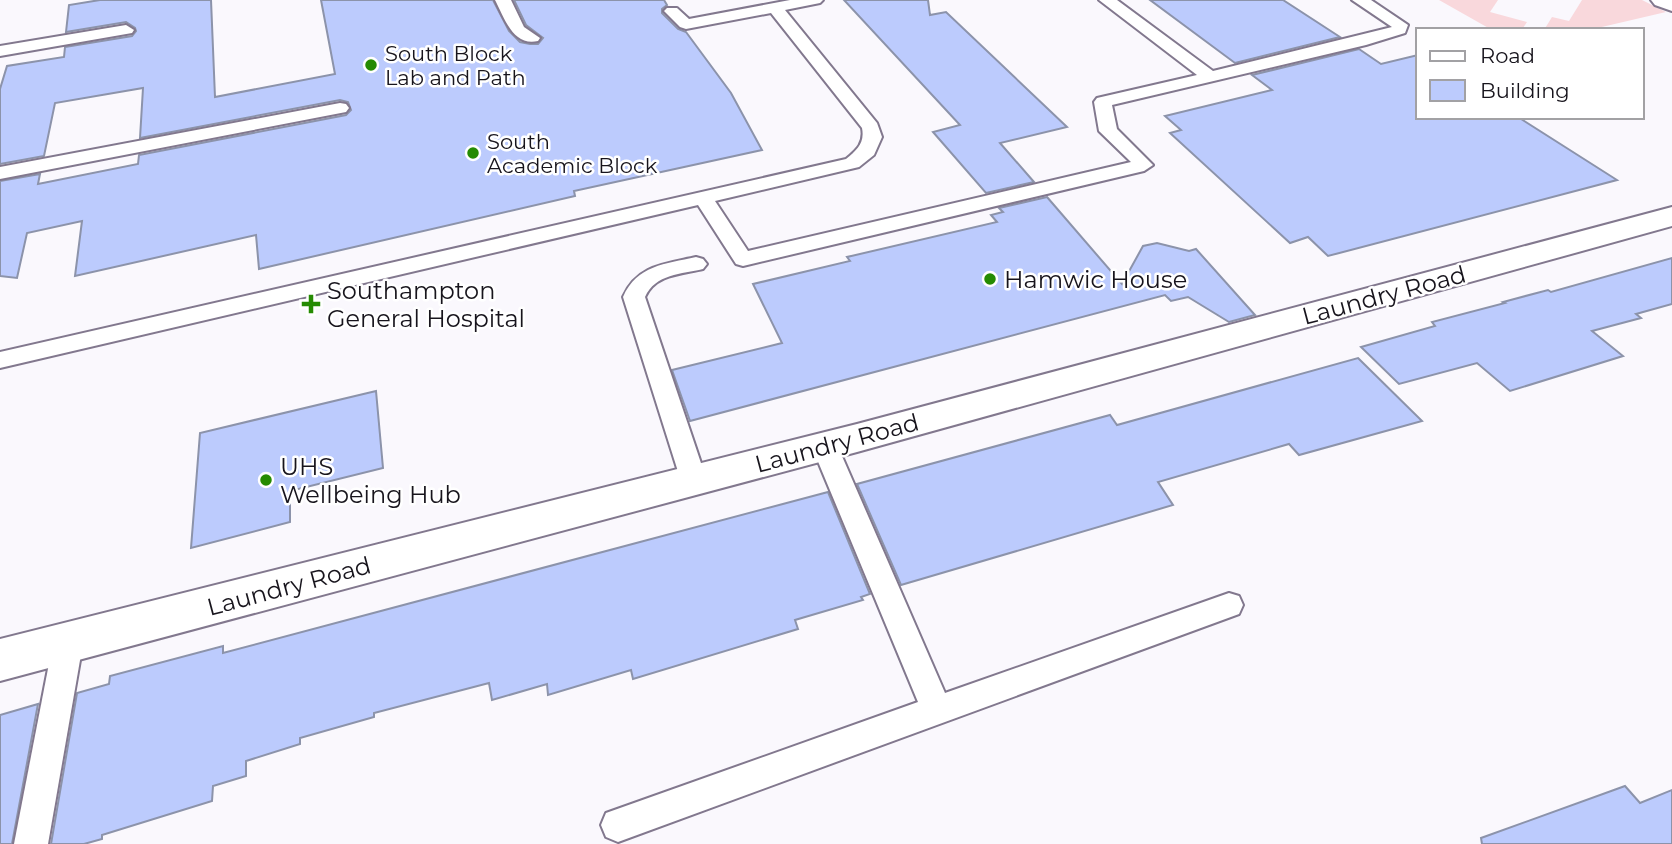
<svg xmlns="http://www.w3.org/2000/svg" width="1672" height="844" font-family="Montserrat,sans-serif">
	<rect width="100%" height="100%" fill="#faf8fd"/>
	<!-- green -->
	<g fill="#f9d8dc">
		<path d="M1439,0H1498L1490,12L1527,22L1523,28L1529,30H1492Z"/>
		<path d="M1582,0H1642L1666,12L1589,30H1544L1552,17L1569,21Z"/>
	</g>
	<!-- building -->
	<g fill="#bccbfd" stroke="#8c93aa" stroke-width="2">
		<path d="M100,0H211L215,97L335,74L321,0H493L509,31L520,42L530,44H538L543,38L526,25L514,0H664L667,5L662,9V13L678,29L686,32L731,93L762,150L574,191L575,196L259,269L256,235L75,276L82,221L27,233L17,278L0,276V181L40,174L38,184L138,164L139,155L346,115L351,110L348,102L340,100L140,138L143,88L55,103L44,156L0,164V89L7,66L64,57L65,47L132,36L136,31L135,28L126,22L66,32L69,5Z"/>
		<path d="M844,0H928L930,15L946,12L1067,127L1000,143L1034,182L986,193L933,132L960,125Z"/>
		<path d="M1150,0H1283L1340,37L1235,63Z"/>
		<path d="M1359,49L1381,64L1418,55V117H1518L1617,180L1328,256L1308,237L1290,243L1170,133L1181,130L1165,116L1272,90L1252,75Z"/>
		<path d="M1047,197L1122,284L1143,246L1157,243L1189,251L1196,249L1255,315L1229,322L1188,297L1171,301L1165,295L690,421L672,370L782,343L753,284L850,261L847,257L997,222L991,215L1003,212L999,208Z"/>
		<path d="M1672,258V304L1636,314L1641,318L1592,331L1623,356L1510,391L1477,363L1399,384L1361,347L1435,326L1432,322L1505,303L1503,302L1548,290L1551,292Z"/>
		<path d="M1358,358L1422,421L1299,455L1289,444L1158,482L1173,505L901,585L857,484L1110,415L1117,425Z"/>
		<path d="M376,391L383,468L290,491V522L191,548L200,433Z"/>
		<path d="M828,492L870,594L861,597L863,600L795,620L798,629L633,679L631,670L548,695L547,684L492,700L489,683L374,713V717L300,738V744L246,761V776L213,786L212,801L102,835V839L84,844H51L77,693L109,684L110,676L223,646V653Z"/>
		<path d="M38,704L12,844H0V715Z"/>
		<path d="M1625,786L1640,803L1672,790V844H1482L1481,838Z"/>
	</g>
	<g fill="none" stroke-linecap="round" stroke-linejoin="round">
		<!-- service casing -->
		<g stroke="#82788e" stroke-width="4">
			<g id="service">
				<path d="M495,0H511L524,27L540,38L538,41C513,47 504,17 495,0Z"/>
				<path d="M790,0H823L820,3L785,10L877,123L882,137L874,155L859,167L715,201L748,251L1131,162L1099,131L1094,102L1097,98L1197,75L1099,0H1117L1213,71L1392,27L1352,0H1371L1408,25L1405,33L1366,45L1112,105L1117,129L1153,165L1144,171L743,266L736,264L698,205L0,368V352L846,159C857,150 865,143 862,128L771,13L686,29L680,27L664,11L667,8H677L689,19Z"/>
				<path d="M126,25L134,30L132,33L0,56V46Z"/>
				<path d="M340,103L346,104L349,108L346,112L0,179V167Z"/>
				<path d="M696,257L703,259L707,264L703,269C682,274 655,274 645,297L707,481L703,488L694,491L685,488L681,481L623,297C637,265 665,264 696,257Z"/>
				<path d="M825,438L834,440L838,447L945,693L1229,593L1239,596L1243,605L1239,614L618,842L606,837L601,825L606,813L918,702L812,447L816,440Z"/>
				<path d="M68,630L78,634L83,643L48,844H14L53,643L58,634Z"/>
			</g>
		</g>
		<!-- minor casing -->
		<g stroke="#82788e" stroke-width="4">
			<g id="minor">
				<path d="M1651,0H1672V11L1655,5Z"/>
				<path d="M1672,207V226L857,452L0,681V639L857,424Z"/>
			</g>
		</g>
		<!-- service -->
		<use href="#service" fill="#fff" fill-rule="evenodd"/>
		<!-- minor -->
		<use href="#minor" fill="#fff" fill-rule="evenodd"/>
	</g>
	<!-- markers -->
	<g fill="#258b02" stroke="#fff" stroke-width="2.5">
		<circle cx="371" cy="65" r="7"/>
		<circle cx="473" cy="153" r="7"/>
		<circle cx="990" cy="279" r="7"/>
		<path d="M307.5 293.5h7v7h7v7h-7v7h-7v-7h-7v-7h7z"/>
		<circle cx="266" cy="480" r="7"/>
	</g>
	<g text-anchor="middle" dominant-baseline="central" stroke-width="5" stroke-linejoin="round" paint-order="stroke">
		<!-- far-poi labels -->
		<g font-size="21" fill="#17141c" stroke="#fff" text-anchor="start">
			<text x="385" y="53">South Block<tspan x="385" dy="24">Lab and Path</tspan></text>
			<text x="487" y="141">South<tspan x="487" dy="24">Academic Block</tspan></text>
		</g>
		<!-- poi labels -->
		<g font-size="24" fill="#17141c" stroke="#fff" text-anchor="start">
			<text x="1004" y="279">Hamwic House</text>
			<text x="327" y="290">Southampton<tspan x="327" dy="28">General Hospital</tspan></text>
			<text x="280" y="466">UHS<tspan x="280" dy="28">Wellbeing Hub</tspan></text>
		</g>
		<!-- street labels -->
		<g font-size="24" fill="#17141c" stroke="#fff">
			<text transform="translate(1384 295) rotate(-15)">Laundry Road</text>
			<text transform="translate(837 443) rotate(-15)">Laundry Road</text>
			<text transform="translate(289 586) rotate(-15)">Laundry Road</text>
		</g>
	</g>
	<!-- legend -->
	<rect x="1416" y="28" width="228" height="91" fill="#ffffff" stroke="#a2a1a4" stroke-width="2"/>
	<rect x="1430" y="51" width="35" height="10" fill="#ffffff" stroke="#a2a1a4" stroke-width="2"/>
	<text x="1480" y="63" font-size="21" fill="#17141c">Road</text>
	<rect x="1430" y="80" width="35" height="21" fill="#bccbfd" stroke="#a2a1a4" stroke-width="2"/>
	<text x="1480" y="98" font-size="21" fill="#17141c">Building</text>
</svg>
